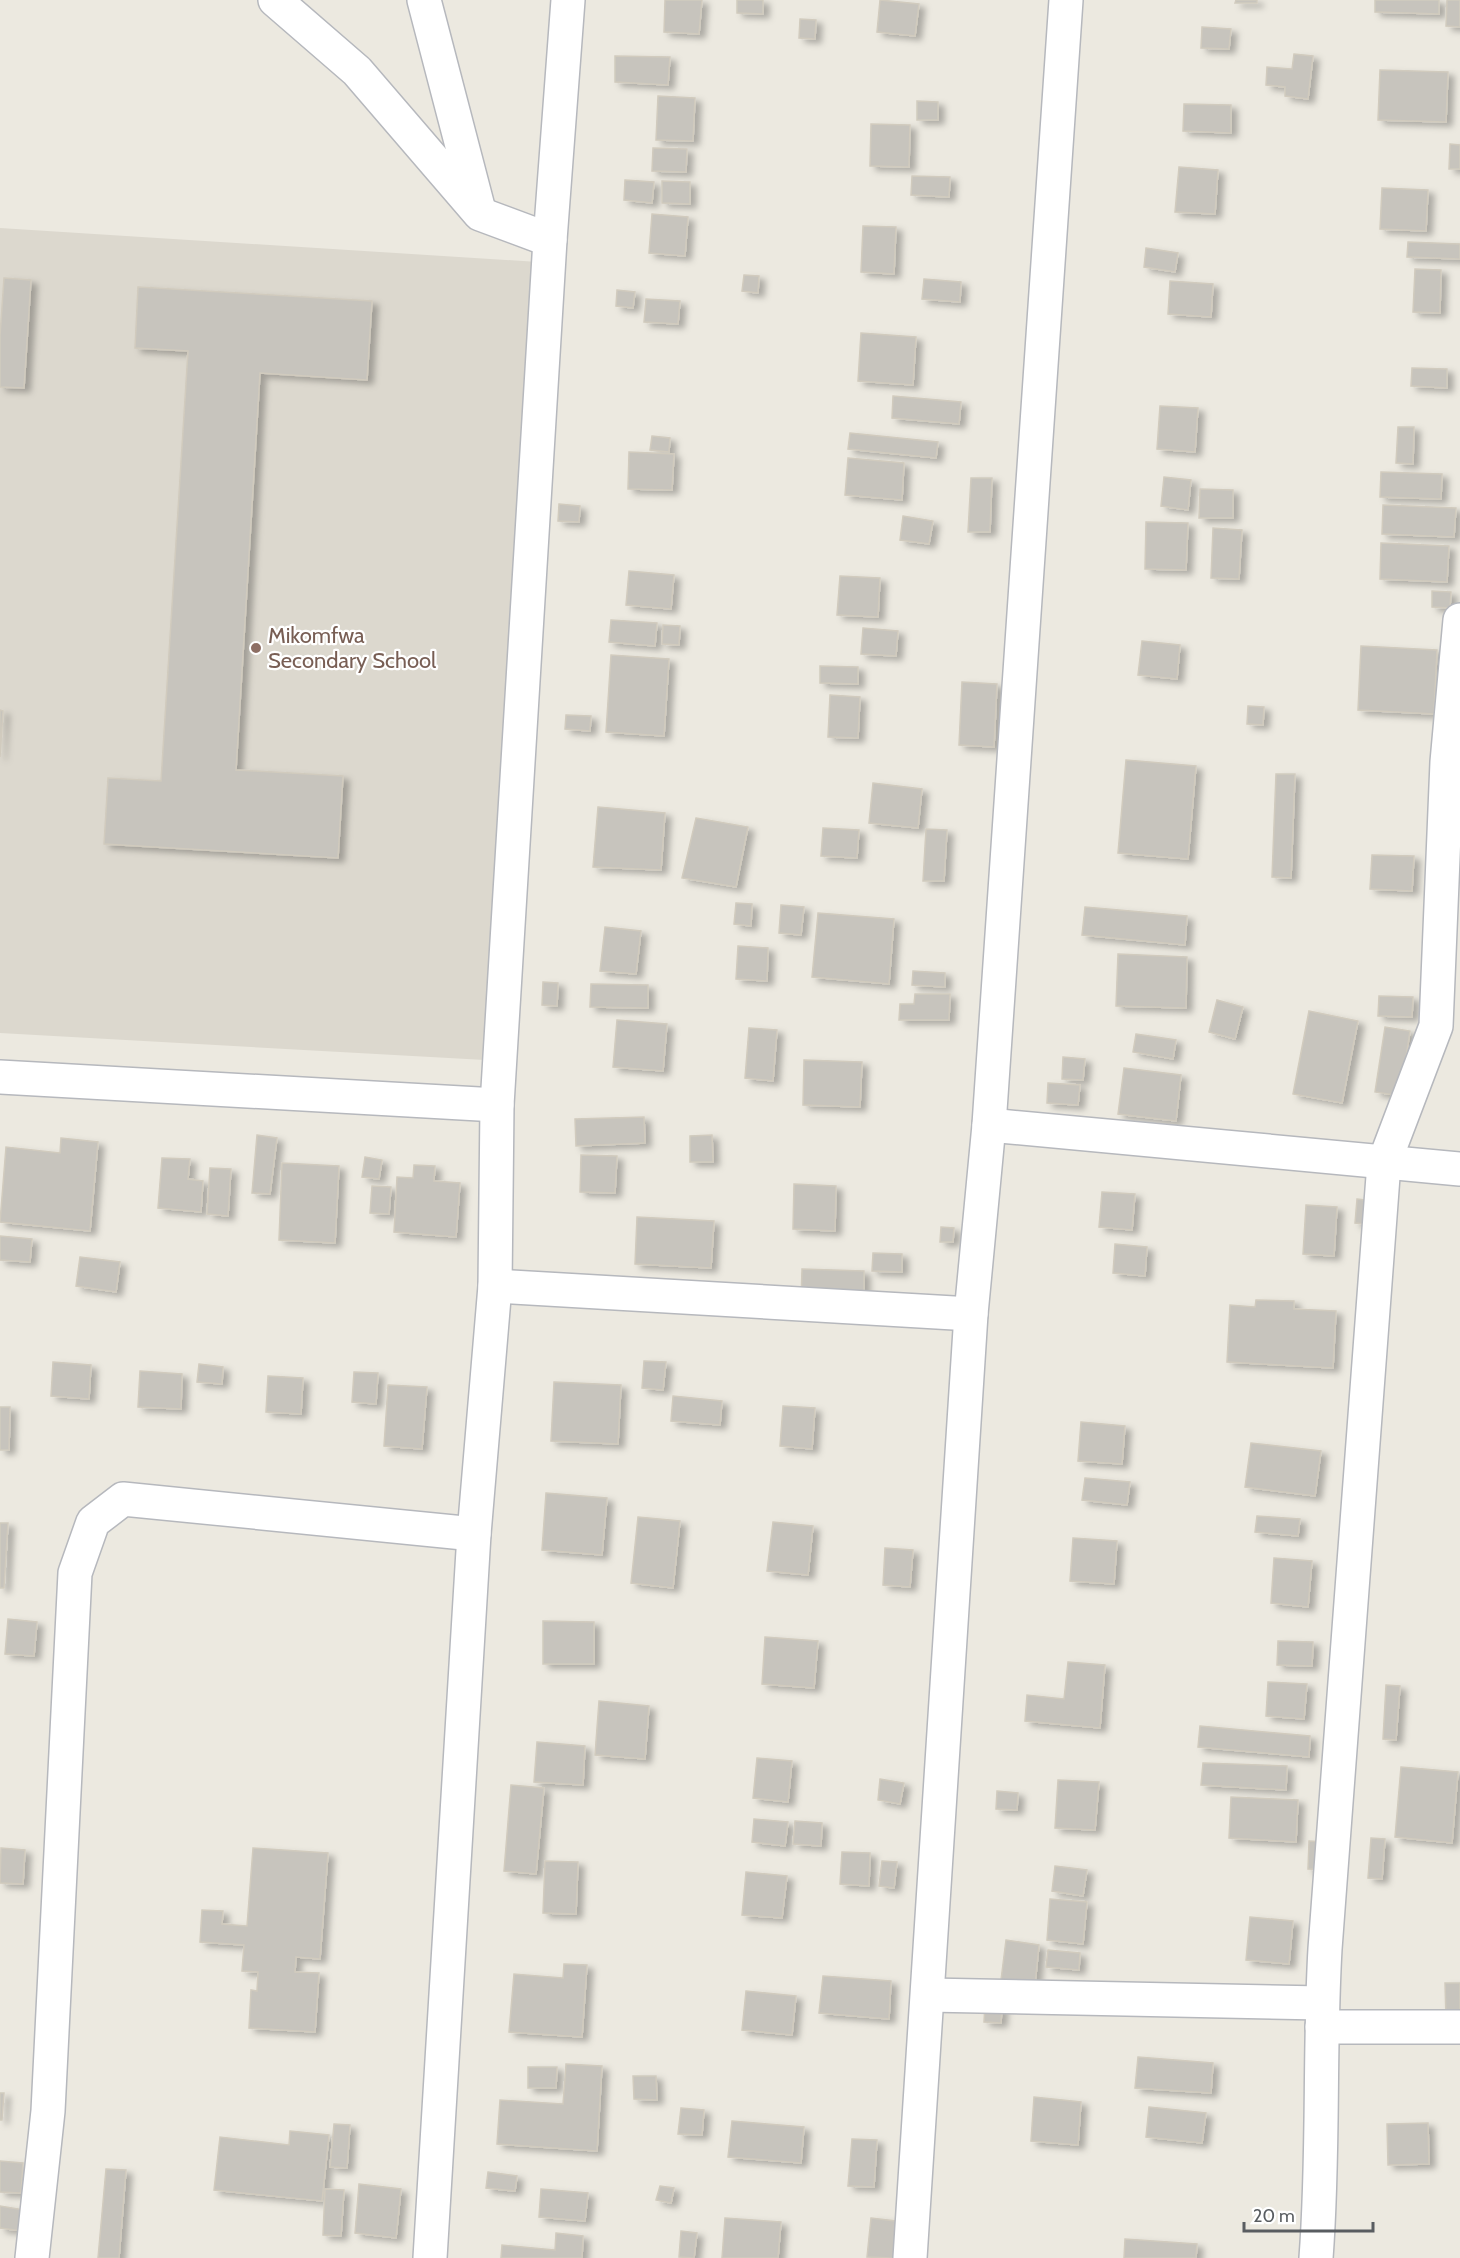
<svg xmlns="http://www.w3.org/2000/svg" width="1460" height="2258" font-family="Cabin,sans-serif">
	<defs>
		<filter id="shadow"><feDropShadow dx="6" dy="4" stdDeviation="3" flood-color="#0004"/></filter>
	</defs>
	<rect width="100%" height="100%" fill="#ece9e0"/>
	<!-- education -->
	<path fill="#dcd8ce" d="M0,228L538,262L485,1060L0,1033Z"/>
	<!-- building -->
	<g fill="#c7c4bd" stroke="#d1cbbe" stroke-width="1.5" filter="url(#shadow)">
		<path d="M665,0H702L699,34L664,32Z"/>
		<path d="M737,0H763V14L737,13Z"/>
		<path d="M880,0L919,4L915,36L877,32Z"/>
		<path d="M1236,0H1257V3H1235Z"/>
		<path d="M1375,0H1439V14L1375,12Z"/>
		<path d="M1447,0H1460V27L1446,26Z"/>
		<path d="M800,19L816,20L815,39L799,38Z"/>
		<path d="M1202,27L1231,29L1229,49L1201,48Z"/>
		<path d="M1294,54L1313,56L1308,99L1285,96V87L1266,85L1267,67L1292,69Z"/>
		<path d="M615,56L670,57L668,85L615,82Z"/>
		<path d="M1380,70L1448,72L1446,122L1378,120Z"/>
		<path d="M658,96L695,98L693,141L656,140Z"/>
		<path d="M917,101L938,102V120H917Z"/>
		<path d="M1184,104L1231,105V133L1183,131Z"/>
		<path d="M871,124L910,125L909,167L870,166Z"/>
		<path d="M1450,144L1460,145V169H1449Z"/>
		<path d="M653,148L687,149L686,172L652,171Z"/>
		<path d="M1179,167L1218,170L1215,214L1175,212Z"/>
		<path d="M912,176L950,177L949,197L911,195Z"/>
		<path d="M625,180L654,182L652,203L624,200Z"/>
		<path d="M662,181L690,182V204L662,203Z"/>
		<path d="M1382,188L1428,190L1426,231L1380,229Z"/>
		<path d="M652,214L688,217L685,256L649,253Z"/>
		<path d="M863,226L896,227L894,274L861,272Z"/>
		<path d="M1408,242L1460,244V259L1407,257Z"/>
		<path d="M1146,248L1178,253L1175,272L1144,267Z"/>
		<path d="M1415,269L1441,270L1440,313L1413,312Z"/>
		<path d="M744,275L759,276L758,293L742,291Z"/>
		<path d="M4,278L31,280L24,388L0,387V336Z"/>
		<path d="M924,279L961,282L960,302L922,299Z"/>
		<path d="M1170,281L1213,284L1211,317L1168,314Z"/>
		<path d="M138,287L372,301L367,380L260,373L236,770L343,776L338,858L104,844L108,778L161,781L188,351L135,348Z"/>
		<path d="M617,290L635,292L633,308L616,306Z"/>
		<path d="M646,299L680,301L678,324L644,322Z"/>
		<path d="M861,333L916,337L913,385L858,381Z"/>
		<path d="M1412,368L1447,369V388L1411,386Z"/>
		<path d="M893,396L961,402L959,424L892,418Z"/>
		<path d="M1160,406L1198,408L1195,452L1157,449Z"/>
		<path d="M1398,427H1414L1413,464L1396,463Z"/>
		<path d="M850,433L938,442L936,458L848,449Z"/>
		<path d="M652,436L670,438L669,452L650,450Z"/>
		<path d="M629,452L674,454L672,490L628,489Z"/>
		<path d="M848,458L904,463L902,500L845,495Z"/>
		<path d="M1381,472L1442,474L1441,499L1380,497Z"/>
		<path d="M1164,477L1191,480L1188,510L1161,506Z"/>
		<path d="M971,478H992L990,532H968Z"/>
		<path d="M1200,489L1233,490V518H1199Z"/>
		<path d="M559,504L580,506L579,522L558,521Z"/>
		<path d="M1383,505L1456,508L1454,537L1382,534Z"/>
		<path d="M903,516L933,521L929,544L900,540Z"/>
		<path d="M1146,522L1188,523L1186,570L1145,569Z"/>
		<path d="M1213,528L1242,530L1239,579L1211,578Z"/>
		<path d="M1381,543L1449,546L1447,582L1380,579Z"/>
		<path d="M629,571L674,575L671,609L626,605Z"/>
		<path d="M840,576L880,578L878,617L837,615Z"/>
		<path d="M1432,591L1451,592L1450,608L1432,607Z"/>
		<path d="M611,620L657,623L655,646L609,642Z"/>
		<path d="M663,625L680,626L679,645L662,644Z"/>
		<path d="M863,628L898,631L896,656L861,654Z"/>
		<path d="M1142,641L1180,645L1177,679L1138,675Z"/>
		<path d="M1361,646L1437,650L1434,714L1358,710Z"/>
		<path d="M611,655L669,659L664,736L606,732Z"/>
		<path d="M820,666L858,667V684L820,683Z"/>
		<path d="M962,682L997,684L994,747L959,745Z"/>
		<path d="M830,695L860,697L858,738L828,737Z"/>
		<path d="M1248,706L1264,707L1263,725L1247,724Z"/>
		<path d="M0,710L3,711L0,757Z"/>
		<path d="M566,715L591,716L590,731L565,729Z"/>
		<path d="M1126,760L1196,766L1188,859L1118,853Z"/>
		<path d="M1276,774H1295L1291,878L1272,877Z"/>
		<path d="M873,783L922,789L918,828L869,823Z"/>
		<path d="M598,807L665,813L661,870L593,867Z"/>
		<path d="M696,818L748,827L736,887L682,878Z"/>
		<path d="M823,828L859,830L857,858L821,856Z"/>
		<path d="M926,829L947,830L944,881H923Z"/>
		<path d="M1372,855L1414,856L1412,891L1370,889Z"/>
		<path d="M736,903L752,904L751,926L734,924Z"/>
		<path d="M781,905L804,907L801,935L779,933Z"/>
		<path d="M1085,907L1187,916L1185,945L1082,935Z"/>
		<path d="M818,913L894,919L889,984L812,977Z"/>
		<path d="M605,927L641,931L636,974L600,971Z"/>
		<path d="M738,946L768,948L767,981L736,979Z"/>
		<path d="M1118,954L1187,957L1186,1008L1116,1006Z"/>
		<path d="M913,971L945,973V987L912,985Z"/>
		<path d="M543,982L558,983L557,1006L542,1005Z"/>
		<path d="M591,984L648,985V1008L590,1007Z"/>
		<path d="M915,994H950L949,1020H899L900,1004H914Z"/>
		<path d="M1379,996L1413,997L1412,1017L1378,1016Z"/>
		<path d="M1217,1000L1243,1007L1235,1039L1209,1032Z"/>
		<path d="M1309,1011L1358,1021L1342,1103L1293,1094Z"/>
		<path d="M617,1020L667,1024L663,1071L613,1067Z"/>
		<path d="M1385,1027L1410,1031L1400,1096L1375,1092Z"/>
		<path d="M749,1028L777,1030L773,1081L745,1078Z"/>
		<path d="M1136,1034L1176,1040L1173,1059L1133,1052Z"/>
		<path d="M1063,1057L1085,1059L1083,1080L1062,1079Z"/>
		<path d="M804,1060L862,1062L860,1107L803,1105Z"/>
		<path d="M1124,1068L1181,1075L1176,1121L1118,1114Z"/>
		<path d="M1048,1083L1080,1085L1078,1105L1047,1103Z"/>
		<path d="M644,1117L645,1143L576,1146L575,1119Z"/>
		<path d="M257,1135L277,1138L270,1194L252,1193Z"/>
		<path d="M712,1135L713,1162H690V1136Z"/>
		<path d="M61,1138L98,1142L90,1231L0,1222L6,1147L60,1153Z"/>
		<path d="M581,1155L617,1156L615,1193L580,1192Z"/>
		<path d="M365,1157L382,1160L379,1179L362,1177Z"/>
		<path d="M162,1158L190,1159L188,1179L203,1181L201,1212L158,1208Z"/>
		<path d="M282,1163L339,1166L335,1243L279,1240Z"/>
		<path d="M414,1165L435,1166L434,1181L460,1183L456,1237L394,1232L397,1177L413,1178Z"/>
		<path d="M210,1168L231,1169L228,1216L207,1214Z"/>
		<path d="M794,1184L836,1186L835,1231L793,1229Z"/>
		<path d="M372,1186L391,1187L389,1214L370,1213Z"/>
		<path d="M1102,1192L1135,1194L1132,1230L1099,1227Z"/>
		<path d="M1357,1199L1374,1201L1373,1225L1355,1223Z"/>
		<path d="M1306,1205L1337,1207L1334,1256L1303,1254Z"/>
		<path d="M637,1217L714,1221L711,1268L635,1264Z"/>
		<path d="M941,1227L954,1228L953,1242H940Z"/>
		<path d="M0,1236L32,1239L30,1262L0,1260Z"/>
		<path d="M1115,1244L1147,1247L1145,1276L1113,1273Z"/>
		<path d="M873,1253L902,1254V1272L872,1271Z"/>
		<path d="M80,1257L120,1262L116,1292L76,1286Z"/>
		<path d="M802,1269L864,1271V1302L801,1301Z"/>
		<path d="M1256,1300L1294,1301V1309L1336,1311L1333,1368L1227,1362L1230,1305L1255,1307Z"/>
		<path d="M644,1361L666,1362L663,1390L642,1388Z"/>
		<path d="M53,1362L91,1365L89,1399L51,1396Z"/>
		<path d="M199,1364L223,1367L222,1384L197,1382Z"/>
		<path d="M140,1371L182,1374L181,1409L138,1407Z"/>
		<path d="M354,1372L378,1373L376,1404L352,1402Z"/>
		<path d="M268,1376L303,1378L301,1414L266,1412Z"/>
		<path d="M554,1382L621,1385L618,1444L551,1441Z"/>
		<path d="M388,1385L427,1387L422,1449L384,1446Z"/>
		<path d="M673,1396L722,1401L720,1425L671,1421Z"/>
		<path d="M783,1406L815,1408L812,1449L780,1446Z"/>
		<path d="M0,1407H10L9,1450H0Z"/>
		<path d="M1081,1422L1125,1426L1122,1464L1078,1461Z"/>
		<path d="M1251,1443L1321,1451L1315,1496L1245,1487Z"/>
		<path d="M1085,1478L1130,1482L1127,1505L1082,1500Z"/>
		<path d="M546,1493L607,1498L602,1555L542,1550Z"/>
		<path d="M1257,1516L1300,1519L1298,1536L1255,1532Z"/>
		<path d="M638,1517L680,1521L673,1588L631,1583Z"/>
		<path d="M773,1522L813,1526L808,1575L767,1571Z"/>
		<path d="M0,1523H8L4,1588H0Z"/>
		<path d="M1073,1538L1117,1541L1114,1584L1070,1581Z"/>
		<path d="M885,1548L913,1550L910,1587L883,1585Z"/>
		<path d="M1274,1558L1312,1561L1308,1607L1271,1603Z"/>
		<path d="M8,1619L37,1622L34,1656L5,1654Z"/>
		<path d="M543,1621L594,1622V1664H543Z"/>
		<path d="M765,1637L818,1641L814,1688L762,1684Z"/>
		<path d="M1278,1641L1313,1642L1312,1666L1277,1665Z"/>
		<path d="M1068,1662L1105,1665L1100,1728L1025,1721L1027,1695L1064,1699Z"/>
		<path d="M1268,1682L1307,1684L1304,1719L1266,1716Z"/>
		<path d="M1386,1685L1400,1686L1396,1740L1383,1739Z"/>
		<path d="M599,1701L649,1706L645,1759L595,1755Z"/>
		<path d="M1200,1726L1310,1736L1309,1757L1198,1747Z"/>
		<path d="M537,1742L585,1746L583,1785L534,1782Z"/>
		<path d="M757,1758L792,1761L788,1802L753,1798Z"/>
		<path d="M1203,1763L1287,1766L1286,1790L1201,1785Z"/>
		<path d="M1401,1767L1458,1772L1452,1843L1395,1837Z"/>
		<path d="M880,1779L904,1783L900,1804L878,1800Z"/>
		<path d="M1058,1780L1099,1782L1095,1830L1055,1828Z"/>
		<path d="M511,1785L544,1788L536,1874L504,1871Z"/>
		<path d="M997,1791L1018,1793L1017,1810L996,1809Z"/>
		<path d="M1231,1797L1298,1800L1296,1842L1229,1838Z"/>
		<path d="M754,1819L788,1822L785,1846L752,1842Z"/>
		<path d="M795,1821L822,1823L821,1846L793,1844Z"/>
		<path d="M1371,1838L1385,1839L1382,1879L1368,1878Z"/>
		<path d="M1309,1841L1326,1842L1325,1870L1308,1869Z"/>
		<path d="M1,1848L25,1850L23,1884L0,1883Z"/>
		<path d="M253,1848L328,1853L320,1959L296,1957L295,1972L319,1973L315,2032L249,2028L251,1990L257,1991L258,1972L242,1971L244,1945L200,1942L202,1910L223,1911L222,1924L247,1926Z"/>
		<path d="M842,1852L870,1853L869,1886L840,1884Z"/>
		<path d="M545,1861L578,1862L576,1914L543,1913Z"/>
		<path d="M882,1861L897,1862L894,1888L879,1886Z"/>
		<path d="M1055,1866L1087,1870L1083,1896L1052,1891Z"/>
		<path d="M746,1872L787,1876L782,1918L742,1915Z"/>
		<path d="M1050,1899L1087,1902L1083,1944L1047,1940Z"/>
		<path d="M1250,1917L1293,1921L1289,1964L1246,1960Z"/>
		<path d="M1006,1940L1039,1945L1035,1985L1001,1980Z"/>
		<path d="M1048,1950L1080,1953L1079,1970L1046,1967Z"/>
		<path d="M564,1964L587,1965L582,2037L509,2032L514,1974L563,1978Z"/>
		<path d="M823,1976L891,1981L889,2019L819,2013Z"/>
		<path d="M1445,1983H1460V2019H1446Z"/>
		<path d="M746,1991L796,1996L792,2035L742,2030Z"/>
		<path d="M985,2004L1002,2006L1001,2023L984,2022Z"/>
		<path d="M1138,2057L1213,2063L1211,2093L1135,2088Z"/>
		<path d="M566,2064L602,2066L597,2151L497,2144L500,2100L563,2104Z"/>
		<path d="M528,2067H557L556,2088H528Z"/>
		<path d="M633,2076H656L657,2100L634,2099Z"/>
		<path d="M0,2093H4L2,2120H0Z"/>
		<path d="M1034,2097L1081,2102L1078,2145L1031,2141Z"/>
		<path d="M1149,2107L1206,2113L1202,2143L1146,2137Z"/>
		<path d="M681,2108L704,2110L702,2135L678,2134Z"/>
		<path d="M732,2121L804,2127L801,2163L728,2157Z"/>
		<path d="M1428,2123L1429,2164L1388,2165L1387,2124Z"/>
		<path d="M334,2124L350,2125L347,2168L330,2167Z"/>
		<path d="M290,2131L329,2135L322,2201L214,2190L220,2137L289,2145Z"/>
		<path d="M852,2139L877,2140L874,2187L848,2186Z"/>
		<path d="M0,2161L23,2163L21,2193L0,2192Z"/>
		<path d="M106,2169L126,2170L119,2258H98Z"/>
		<path d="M488,2172L517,2176L515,2191L486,2188Z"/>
		<path d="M359,2184L401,2189L396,2238L355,2233Z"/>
		<path d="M660,2186L674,2188L671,2203L656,2200Z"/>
		<path d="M325,2189L344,2190L341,2236L323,2235Z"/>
		<path d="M541,2189L588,2193L585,2221L539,2217Z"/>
		<path d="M0,2206L25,2210L22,2231L0,2228Z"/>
		<path d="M725,2218L781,2222L778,2258H722Z"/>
		<path d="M871,2218L896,2221L893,2258L867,2257Z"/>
		<path d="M681,2231L697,2233L694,2258L679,2257Z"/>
		<path d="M556,2233L583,2236L582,2258H501L502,2245L555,2250Z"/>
		<path d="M1125,2239L1197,2244L1196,2258H1124Z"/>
	</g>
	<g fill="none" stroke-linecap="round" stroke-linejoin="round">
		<!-- minor casing -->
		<g stroke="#b6b8bd" stroke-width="36">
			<g id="minor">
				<path d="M275,0L357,71L480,214L550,240"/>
				<path d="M424,0L478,207"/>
				<path d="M0,1077L497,1105"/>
				<path d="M989,1125L1460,1169"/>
				<path d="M495,1286L971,1314"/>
				<path d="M928,1995L1322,2003"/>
				<path d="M1322,2027H1460"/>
				<path d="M32,2258L48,2111L75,1573L93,1522L123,1499L474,1534"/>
				<path d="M430,2258L474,1534L495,1286L497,1105L550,240L568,0"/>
				<path d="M910,2258L971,1314L989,1125L1066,0"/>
				<path d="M1316,2258C1324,2155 1319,2052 1325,1949L1384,1163L1436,1026L1447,762L1460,620"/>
			</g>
		</g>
		<!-- minor -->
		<use href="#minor" stroke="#fff" stroke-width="33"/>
	</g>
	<!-- markers -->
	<circle fill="#8d6e63" stroke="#fff" stroke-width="2" cx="256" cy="648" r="6"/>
	<g text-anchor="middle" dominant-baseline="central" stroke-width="4.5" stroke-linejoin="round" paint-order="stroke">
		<!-- education labels -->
		<g font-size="22" fill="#785e54" stroke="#fff" text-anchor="start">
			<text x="268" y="635">Mikomfwa<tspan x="268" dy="25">Secondary School</tspan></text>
		</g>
	</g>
	<!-- scale -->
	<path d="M1244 2222v9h129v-9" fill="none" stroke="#595d61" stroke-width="3"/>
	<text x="1253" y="2222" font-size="18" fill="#595d61" stroke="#ffffff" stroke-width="4.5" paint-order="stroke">20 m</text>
</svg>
